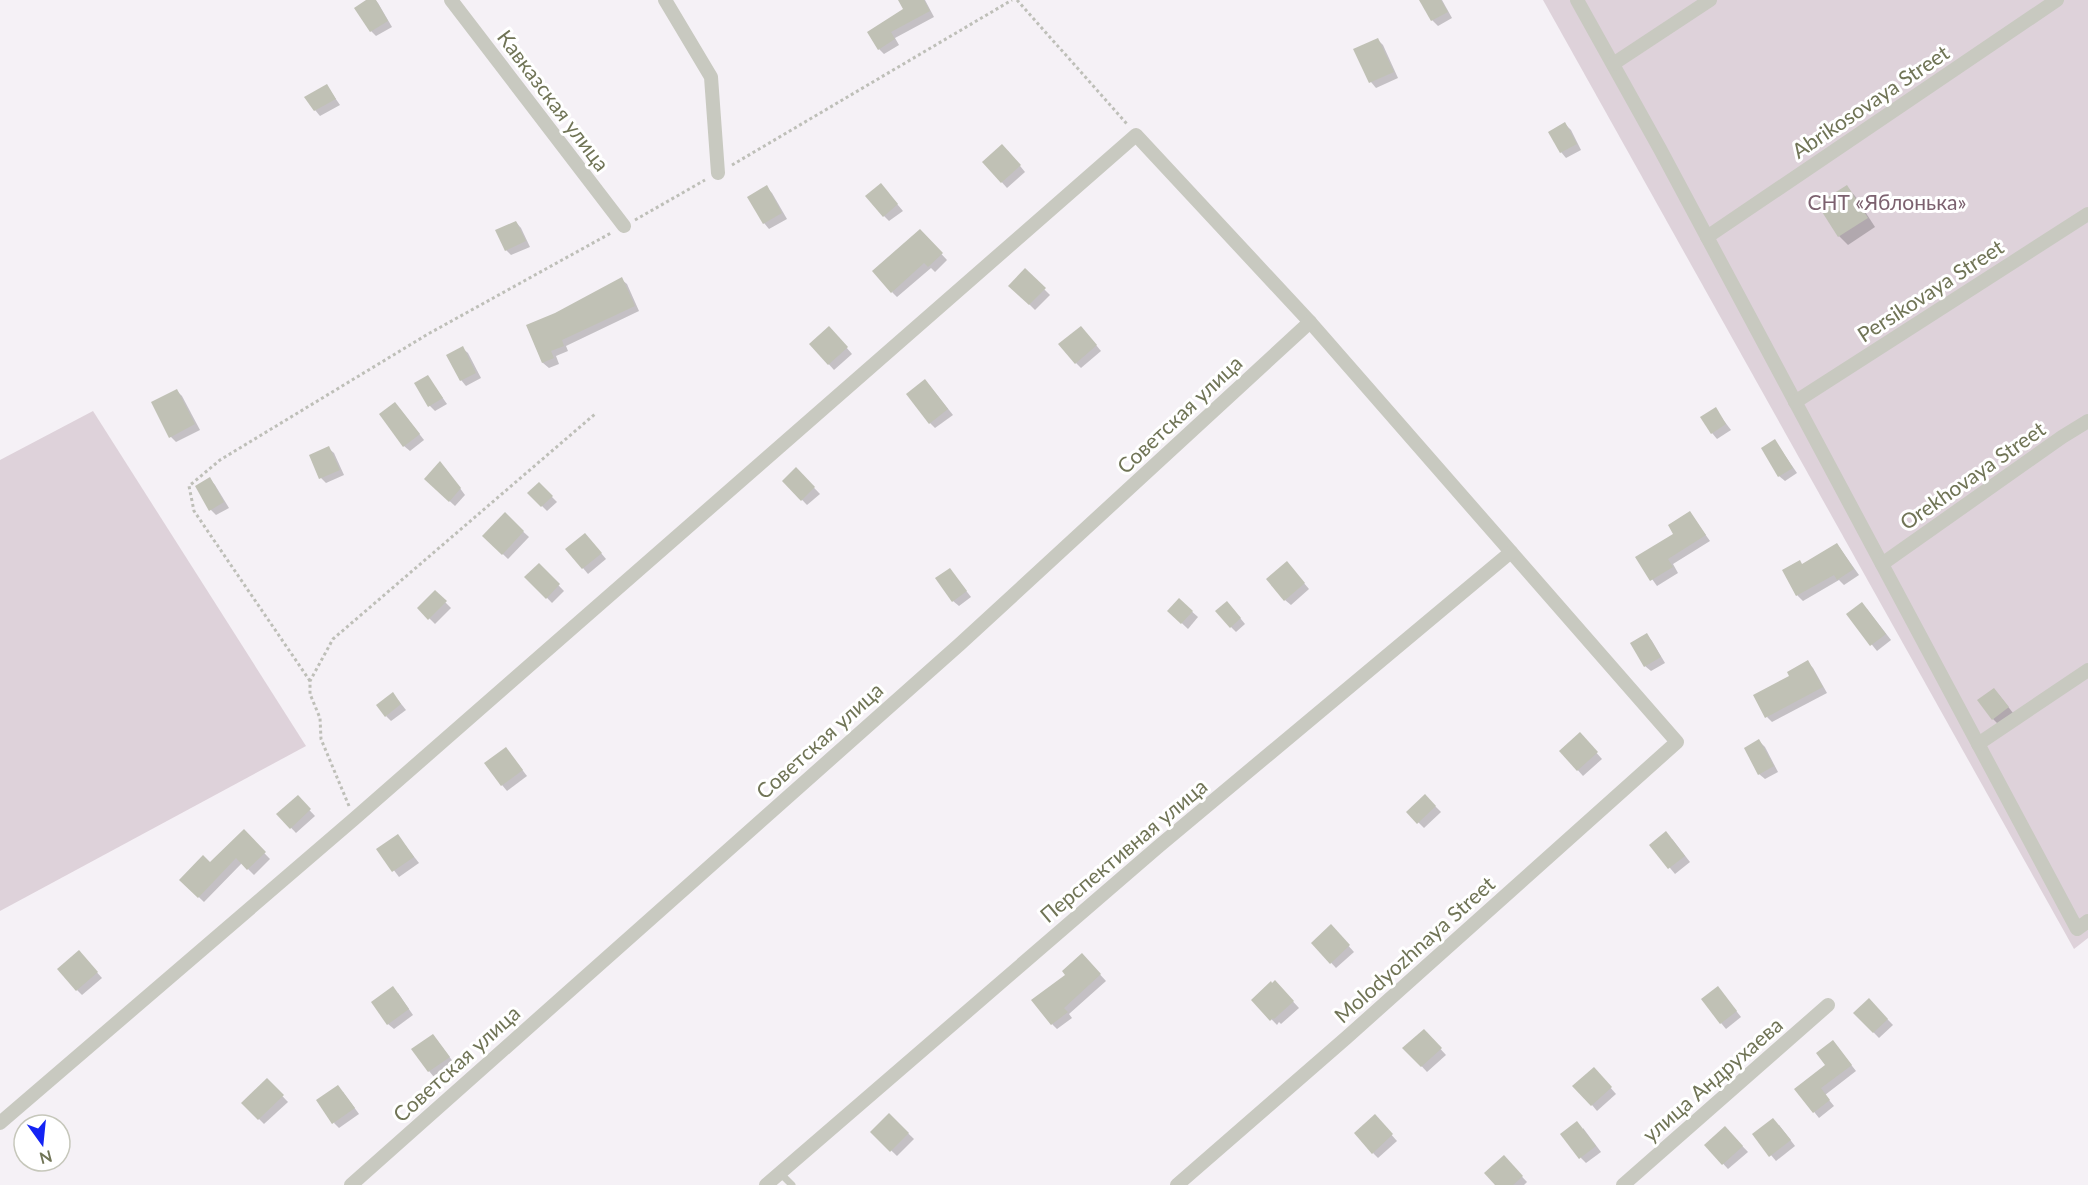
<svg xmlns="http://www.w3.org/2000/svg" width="2088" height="1185" font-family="Lato,sans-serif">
	<rect width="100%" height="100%" fill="#f5f1f6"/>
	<!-- green -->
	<g fill="#ded2da">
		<path d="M1543,0H2088V938L2074,949Z"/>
		<path d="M93,411L306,746L0,911V460Z"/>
	</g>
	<!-- shadow -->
	<g fill="#0003">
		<path d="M368,0H375L378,3L392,27L376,36L371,31Z"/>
		<path d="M900,0H925L934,17L895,38L899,45L884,54L879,49L905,10Z"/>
		<path d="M1421,0H1442L1452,18L1438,26L1432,20Z"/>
		<path d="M1378,40L1383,45L1398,78L1376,88L1371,82L1355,50Z"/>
		<path d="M327,86L340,105L320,116L315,110Z"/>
		<path d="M1565,124L1571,130L1581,150L1566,158L1561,152Z"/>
		<path d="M1008,151L1025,172L1007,188L984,162Z"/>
		<path d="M766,187L772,193L787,219L769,229L764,223Z"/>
		<path d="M1847,187L1855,196L1875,227L1848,245L1839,236Z"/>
		<path d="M886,191L903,211L889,221L884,216Z"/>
		<path d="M516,222L521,228L530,247L511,255L506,250Z"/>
		<path d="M920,231L947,260L935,272L931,268L897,297L892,292Z"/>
		<path d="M1025,270L1050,295L1035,310L1011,286Z"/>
		<path d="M621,279L627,284L639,311L566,346L568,351L556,356L559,364L549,368L543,363L528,326L556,314Z"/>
		<path d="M834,333L852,354L834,370L811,344Z"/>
		<path d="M1086,333L1101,351L1081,368L1076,363Z"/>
		<path d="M462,348L468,353L481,378L466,386L461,380Z"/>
		<path d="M428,377L447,404L435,411L430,406Z"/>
		<path d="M930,386L953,415L935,428L930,423Z"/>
		<path d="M176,390L182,396L200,430L176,442L171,437Z"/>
		<path d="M400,409L424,440L410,451L404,446Z"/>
		<path d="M1715,409L1731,430L1717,439L1712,433Z"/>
		<path d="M1775,441L1797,473L1785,481L1779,476Z"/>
		<path d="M328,448L334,453L344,475L326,483L321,478Z"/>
		<path d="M445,468L465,495L455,506L431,484Z"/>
		<path d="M796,469L820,494L807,505L784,481Z"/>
		<path d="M210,479L215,485L229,508L216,515L211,510Z"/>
		<path d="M539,484L557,502L547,511L529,493Z"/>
		<path d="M1690,513L1710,541L1673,564L1678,573L1657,586L1637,558L1675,534Z"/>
		<path d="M505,515L529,537L508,559L484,536Z"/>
		<path d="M590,540L606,559L588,574L567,549Z"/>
		<path d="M1837,544L1859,575L1844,585L1839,580L1803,601L1797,595L1803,565Z"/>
		<path d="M539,565L564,591L552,603L527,577Z"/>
		<path d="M1292,569L1309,589L1291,605L1285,600Z"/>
		<path d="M950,570L971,597L959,606L953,601Z"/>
		<path d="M435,592L451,608L435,624L419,608Z"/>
		<path d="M1179,600L1198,617L1188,629L1169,611Z"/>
		<path d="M1232,608L1245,624L1236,632L1231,627Z"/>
		<path d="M1867,609L1891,640L1877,651L1848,615Z"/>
		<path d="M1647,635L1652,641L1665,663L1651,671L1645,666Z"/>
		<path d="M1807,662L1813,668L1827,693L1772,722L1767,717L1791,677Z"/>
		<path d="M1999,695L2013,713L1998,724L1993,719Z"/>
		<path d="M398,700L406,710L391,721L386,716Z"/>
		<path d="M1585,740L1602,759L1583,776L1561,751Z"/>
		<path d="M1759,741L1765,747L1778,772L1765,779L1759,774Z"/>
		<path d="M511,755L527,776L507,791L502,785Z"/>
		<path d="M1425,796L1441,812L1424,828L1408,812Z"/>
		<path d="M297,797L315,816L296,833L278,814Z"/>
		<path d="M244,832L270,859L254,875L242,863L204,902L181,880L210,864Z"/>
		<path d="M398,836L419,863L399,877L378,849Z"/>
		<path d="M1672,839L1690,862L1675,874L1651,845Z"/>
		<path d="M1331,926L1354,952L1336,968L1313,943Z"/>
		<path d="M1082,955L1106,981L1069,1014L1072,1018L1057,1029L1052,1024L1067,975Z"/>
		<path d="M84,958L102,978L82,995L77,990Z"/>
		<path d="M1275,982L1299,1008L1281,1024L1279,1022L1277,1025L1253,1000Z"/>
		<path d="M398,993L413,1015L394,1029L388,1024Z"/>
		<path d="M1723,994L1741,1017L1726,1029L1721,1023Z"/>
		<path d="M1869,1000L1893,1025L1879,1038L1855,1013Z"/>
		<path d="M1424,1031L1446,1055L1427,1072L1405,1048Z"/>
		<path d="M433,1035L454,1063L434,1077L429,1071Z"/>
		<path d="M1838,1048L1856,1071L1825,1095L1834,1106L1819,1118L1796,1089L1827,1065Z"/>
		<path d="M1594,1069L1616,1094L1597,1111L1592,1105Z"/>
		<path d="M267,1080L288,1102L264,1124L243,1103Z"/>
		<path d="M343,1092L359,1114L339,1128L334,1123Z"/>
		<path d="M889,1115L914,1139L897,1156L872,1132Z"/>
		<path d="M1380,1122L1397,1141L1378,1158L1373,1153Z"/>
		<path d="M1779,1125L1795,1146L1776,1161L1754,1135Z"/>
		<path d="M1583,1128L1601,1152L1586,1163L1581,1158Z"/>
		<path d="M1730,1133L1748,1152L1728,1169L1706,1145Z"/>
		<path d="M1504,1157L1527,1182L1524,1185H1497Z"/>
	</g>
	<!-- building -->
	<g fill="#c0c1b5">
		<path d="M366,0H376L388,21L370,32L354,8Z"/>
		<path d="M898,0H924L930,11L891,32L895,39L878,50L867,32L903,9Z"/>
		<path d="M1419,0H1441L1448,12L1431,21Z"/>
		<path d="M1378,38L1394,72L1369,83L1353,49Z"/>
		<path d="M327,84L336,99L314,111L304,97Z"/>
		<path d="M1565,122L1577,144L1560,153L1548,132Z"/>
		<path d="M1002,144L1021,165L1001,183L982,162Z"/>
		<path d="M881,183L898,204L883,217L865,196Z"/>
		<path d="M767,185L782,213L763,224L747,197Z"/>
		<path d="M1847,185L1868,218L1838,237L1817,204Z"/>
		<path d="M516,221L526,241L505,251L495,230Z"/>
		<path d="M920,229L943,253L928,267L924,263L891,293L872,271Z"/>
		<path d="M1025,268L1046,288L1029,305L1008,286Z"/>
		<path d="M622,277L635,306L562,340L564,346L551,351L554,358L542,363L526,325L555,313Z"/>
		<path d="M829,326L848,347L828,365L809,344Z"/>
		<path d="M1081,326L1097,345L1075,364L1058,344Z"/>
		<path d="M463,346L476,373L460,381L446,355Z"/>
		<path d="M428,375L443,398L428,407L414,383Z"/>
		<path d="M925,379L948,409L929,424L906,394Z"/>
		<path d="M177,389L195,424L169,438L151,402Z"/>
		<path d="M395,402L420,434L403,447L379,414Z"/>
		<path d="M1716,407L1726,424L1711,434L1700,417Z"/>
		<path d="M1775,439L1793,468L1778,477L1761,448Z"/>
		<path d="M329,446L340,470L319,479L309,455Z"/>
		<path d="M440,461L461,488L449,502L424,479Z"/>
		<path d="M796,467L815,487L801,501L782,481Z"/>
		<path d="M210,477L224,502L209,511L195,486Z"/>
		<path d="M539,482L553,496L541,507L527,493Z"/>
		<path d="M1690,511L1706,535L1668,559L1673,567L1650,581L1635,557L1673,534L1668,525Z"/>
		<path d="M505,512L524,531L502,555L482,536Z"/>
		<path d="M585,533L602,553L582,569L565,549Z"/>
		<path d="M1837,543L1854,569L1837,580L1834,575L1796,596L1782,570L1800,560L1802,564Z"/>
		<path d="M1287,561L1305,583L1284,601L1266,579Z"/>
		<path d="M539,563L560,584L546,599L524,577Z"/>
		<path d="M950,568L967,591L952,602L935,578Z"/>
		<path d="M435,590L447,601L428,620L417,608Z"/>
		<path d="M1179,598L1193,611L1181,624L1167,611Z"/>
		<path d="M1227,601L1241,618L1230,628L1215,611Z"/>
		<path d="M1862,602L1886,634L1870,646L1846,614Z"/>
		<path d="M1647,633L1661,657L1644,667L1630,643Z"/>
		<path d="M1808,660L1823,687L1765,718L1753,695L1789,676L1787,672Z"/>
		<path d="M1994,688L2009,707L1992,720L1977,700Z"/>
		<path d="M393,692L401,704L385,717L376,705Z"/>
		<path d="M1580,732L1598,752L1577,771L1559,751Z"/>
		<path d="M1759,739L1774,766L1758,775L1744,748Z"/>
		<path d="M506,747L523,770L501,786L484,763Z"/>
		<path d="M1425,794L1436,806L1417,824L1406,812Z"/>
		<path d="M298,795L311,809L290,829L276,814Z"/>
		<path d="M244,829L266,852L247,870L236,858L198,898L179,880L203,855L210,862Z"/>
		<path d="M1666,831L1685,856L1668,869L1649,845Z"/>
		<path d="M398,834L414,857L392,872L376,849Z"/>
		<path d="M1331,924L1350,945L1330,964L1311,943Z"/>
		<path d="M79,950L98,972L76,991L57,969Z"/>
		<path d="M1082,953L1101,974L1064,1008L1068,1012L1051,1025L1031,1000L1065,975L1062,971Z"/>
		<path d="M1275,980L1294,1001L1274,1019L1273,1018L1270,1021L1251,1000L1271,981L1272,983Z"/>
		<path d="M393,986L409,1009L387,1025L371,1002Z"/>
		<path d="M1718,986L1737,1011L1720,1024L1701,999Z"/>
		<path d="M1869,998L1888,1019L1873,1033L1853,1013Z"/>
		<path d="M1424,1029L1442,1048L1421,1067L1402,1048Z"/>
		<path d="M433,1034L450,1057L428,1072L411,1049Z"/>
		<path d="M1833,1040L1852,1065L1821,1088L1830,1100L1813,1113L1794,1089L1825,1065L1816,1053Z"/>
		<path d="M1594,1067L1612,1087L1591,1106L1572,1086Z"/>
		<path d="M267,1078L284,1095L258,1120L241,1103Z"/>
		<path d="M338,1085L355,1108L332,1124L316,1100Z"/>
		<path d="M889,1113L909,1133L890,1152L870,1132Z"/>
		<path d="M1375,1114L1393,1134L1372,1154L1354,1133Z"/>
		<path d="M1773,1118L1791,1140L1769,1157L1752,1134Z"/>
		<path d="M1577,1121L1596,1146L1579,1159L1560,1134Z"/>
		<path d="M1725,1126L1743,1146L1722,1165L1704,1145Z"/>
		<path d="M1504,1155L1523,1176L1513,1185H1495L1484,1173Z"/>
	</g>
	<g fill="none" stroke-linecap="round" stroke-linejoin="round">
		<!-- path -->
		<g stroke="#bebfb8" stroke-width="3" stroke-dasharray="3 3" stroke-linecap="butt">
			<path d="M1017,0L1127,124"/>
			<path d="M732,165L1012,0"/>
			<path d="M635,220L705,180"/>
			<path d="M310,681L194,511L189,486L220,460L428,334L611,233"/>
			<path d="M349,806L321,739L320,718L310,694V681L333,639L595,414"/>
		</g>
		<!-- service -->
		<path stroke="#c8c9c0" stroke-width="7" d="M780,1173L792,1185"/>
		<!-- minor -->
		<g stroke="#c8c9c0" stroke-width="14">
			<path d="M451,0L624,226"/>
			<path d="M665,0L711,77L718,173"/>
			<path d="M1577,0L1660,149L2077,929L2088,921"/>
			<path d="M1613,64L1710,0"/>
			<path d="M1707,237L2057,0"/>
			<path d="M1795,402L2088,214"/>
			<path d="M1882,564L2062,437L2088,421"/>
			<path d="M1978,744L2088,670"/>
			<path d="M0,1123L354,819L1136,135L1310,322L1677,742L1346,1038L1177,1185"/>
			<path d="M351,1185L960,644L1310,322"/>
			<path d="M766,1185L1159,846L1511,552"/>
			<path d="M1623,1185L1828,1005"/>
		</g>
	</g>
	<g text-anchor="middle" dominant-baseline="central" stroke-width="6" stroke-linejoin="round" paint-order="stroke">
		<!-- street labels -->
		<g font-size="21" fill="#707456" stroke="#fff">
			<text transform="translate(554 100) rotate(53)">Кавказская улица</text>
			<text transform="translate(1870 101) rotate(-34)">Abrikosovaya Street</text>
			<text transform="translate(1930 290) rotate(-33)">Persikovaya Street</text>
			<text transform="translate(1179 414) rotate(-43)">Советская улица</text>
			<text transform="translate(1972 475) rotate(-35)">Orekhovaya Street</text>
			<text transform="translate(819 740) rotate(-42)">Советская улица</text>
			<text transform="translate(1123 850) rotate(-40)">Перспективная улица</text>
			<text transform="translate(1414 949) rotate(-42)">Molodyozhnaya Street</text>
			<text transform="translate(456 1063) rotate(-42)">Советская улица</text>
			<text transform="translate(1712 1079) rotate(-41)">улица Андрухаева</text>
		</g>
		<!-- park labels -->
		<g font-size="21" fill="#7c616f" stroke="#fff">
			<text x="1887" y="201">СНТ «Яблонька»</text>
		</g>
	</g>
	<!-- north arrow -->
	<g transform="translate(42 1143) rotate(165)"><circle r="28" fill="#ffffff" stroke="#c6c7bb" stroke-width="1.5"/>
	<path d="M0-4.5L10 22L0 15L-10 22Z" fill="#1423f4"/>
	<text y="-9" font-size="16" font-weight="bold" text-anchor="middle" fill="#707456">N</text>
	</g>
</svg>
